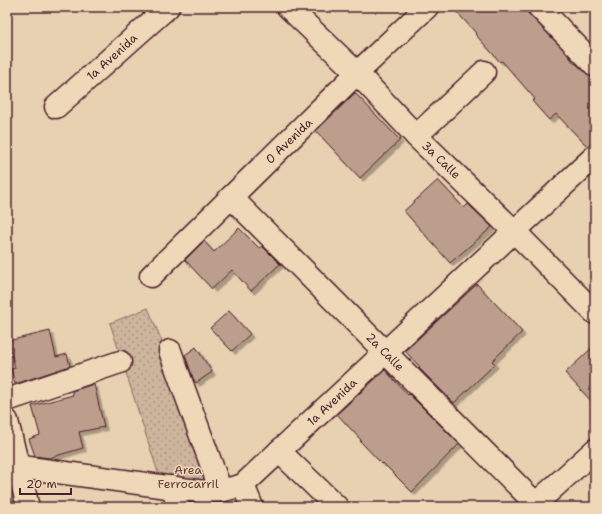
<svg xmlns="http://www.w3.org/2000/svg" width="602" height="514" font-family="'Shantell Sans',sans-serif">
	<defs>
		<pattern id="park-dots" width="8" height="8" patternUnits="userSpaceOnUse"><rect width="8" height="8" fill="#cdb49c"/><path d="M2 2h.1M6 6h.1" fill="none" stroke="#a8927f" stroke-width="1.8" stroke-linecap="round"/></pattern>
		<filter id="shadow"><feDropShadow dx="3.5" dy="3.5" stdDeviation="0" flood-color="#0004"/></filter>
	</defs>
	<rect width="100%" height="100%" fill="#e7d1b1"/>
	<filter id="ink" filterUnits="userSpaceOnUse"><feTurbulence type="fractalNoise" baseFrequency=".025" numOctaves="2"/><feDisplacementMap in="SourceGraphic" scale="8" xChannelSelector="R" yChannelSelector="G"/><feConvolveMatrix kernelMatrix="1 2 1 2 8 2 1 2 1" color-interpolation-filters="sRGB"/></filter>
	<g filter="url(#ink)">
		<!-- park -->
		<path fill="url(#park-dots)" stroke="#8c6a64" d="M148,308L231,507H169L110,323Z"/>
		<!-- building -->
		<g fill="#bb9f8c" stroke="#4a1f2b" filter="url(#shadow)">
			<path d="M452,7H522L562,48L575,64V63L595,81V144H592L587,146L556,114L549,120L532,101L535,99L502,61L500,62L475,34L476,33Z"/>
			<path d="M355,93L400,140L360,178L316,131Z"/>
			<path d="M438,180L464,208L468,204L492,227L450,263L404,211Z"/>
			<path d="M239,228L259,248L262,246L280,264L251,291L232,270L212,289L185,260L204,241L214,252Z"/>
			<path d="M477,284L522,332L492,361L495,364L454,403L419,368L420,367L405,351Z"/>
			<path d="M229,311L250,334L232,351L210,328Z"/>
			<path d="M50,331L56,357L67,354L70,366L15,384L11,369L15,368L8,341Z"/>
			<path d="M595,345V405L565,373Z"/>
			<path d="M196,347L212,372L196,383L193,378L185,355Z"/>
			<path d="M385,370L408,395L409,394L459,444L412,492L383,463L382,464L360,441L361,440L337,414Z"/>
			<path d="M94,384L104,427L79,432L83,448L49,458L35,456L29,439L40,435L32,406L73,395L72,391Z"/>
		</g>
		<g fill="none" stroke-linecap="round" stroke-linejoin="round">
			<!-- minor casing -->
			<g stroke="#4a1f2b" stroke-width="25">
				<g id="minor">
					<path d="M288,7L357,73L416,136L514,231L595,313"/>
					<path d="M539,7L595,65"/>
					<path d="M56,107L168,7"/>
					<path d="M416,136L484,72"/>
					<path d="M231,197L539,507"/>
					<path d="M151,276L357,73L427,7"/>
					<path d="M170,351L221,491"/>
					<path d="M7,400L120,362"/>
					<path d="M7,421L28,507"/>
					<path d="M279,451L337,507"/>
					<path d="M7,465L204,492L221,491L243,485L595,156"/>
					<path d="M243,485L252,507"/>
					<path d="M173,487L178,507"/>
				</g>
			</g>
			<!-- major casing -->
			<g stroke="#4a1f2b" stroke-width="25">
				<path id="major" d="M532,507L595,450"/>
			</g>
			<!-- minor -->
			<use href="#minor" stroke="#eed8b7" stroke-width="22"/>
			<!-- major -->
			<use href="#major" stroke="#eed8b7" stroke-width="22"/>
		</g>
	</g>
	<g text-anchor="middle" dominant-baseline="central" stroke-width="3" stroke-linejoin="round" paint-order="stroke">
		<!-- street labels -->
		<g font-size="12" fill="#4a1f2b" stroke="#eed8b7">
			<text transform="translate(112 57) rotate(-42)">1a Avenida</text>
			<text transform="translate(289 141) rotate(-44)">0 Avenida</text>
			<text transform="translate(441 160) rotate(44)">3a Calle</text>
			<text transform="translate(385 352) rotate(45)">2a Calle</text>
			<text transform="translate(332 402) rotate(-43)">1a Avenida</text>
		</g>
		<!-- park labels -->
		<g font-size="12" fill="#643d42" stroke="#eed8b7">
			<text x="188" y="470">Area<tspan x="188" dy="14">Ferrocarril</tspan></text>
		</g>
	</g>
	<!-- margin -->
	<rect width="602" height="514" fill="none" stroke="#eed8b7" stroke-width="24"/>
	<rect x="12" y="12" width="578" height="490" fill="none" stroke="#4a1f2b" stroke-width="1.5" filter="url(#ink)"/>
	<!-- scale -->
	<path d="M20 488v6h51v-6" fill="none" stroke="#4a1f2b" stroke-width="2"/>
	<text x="26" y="488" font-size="12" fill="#4a1f2b" stroke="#eed8b7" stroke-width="3" paint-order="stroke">20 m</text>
</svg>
